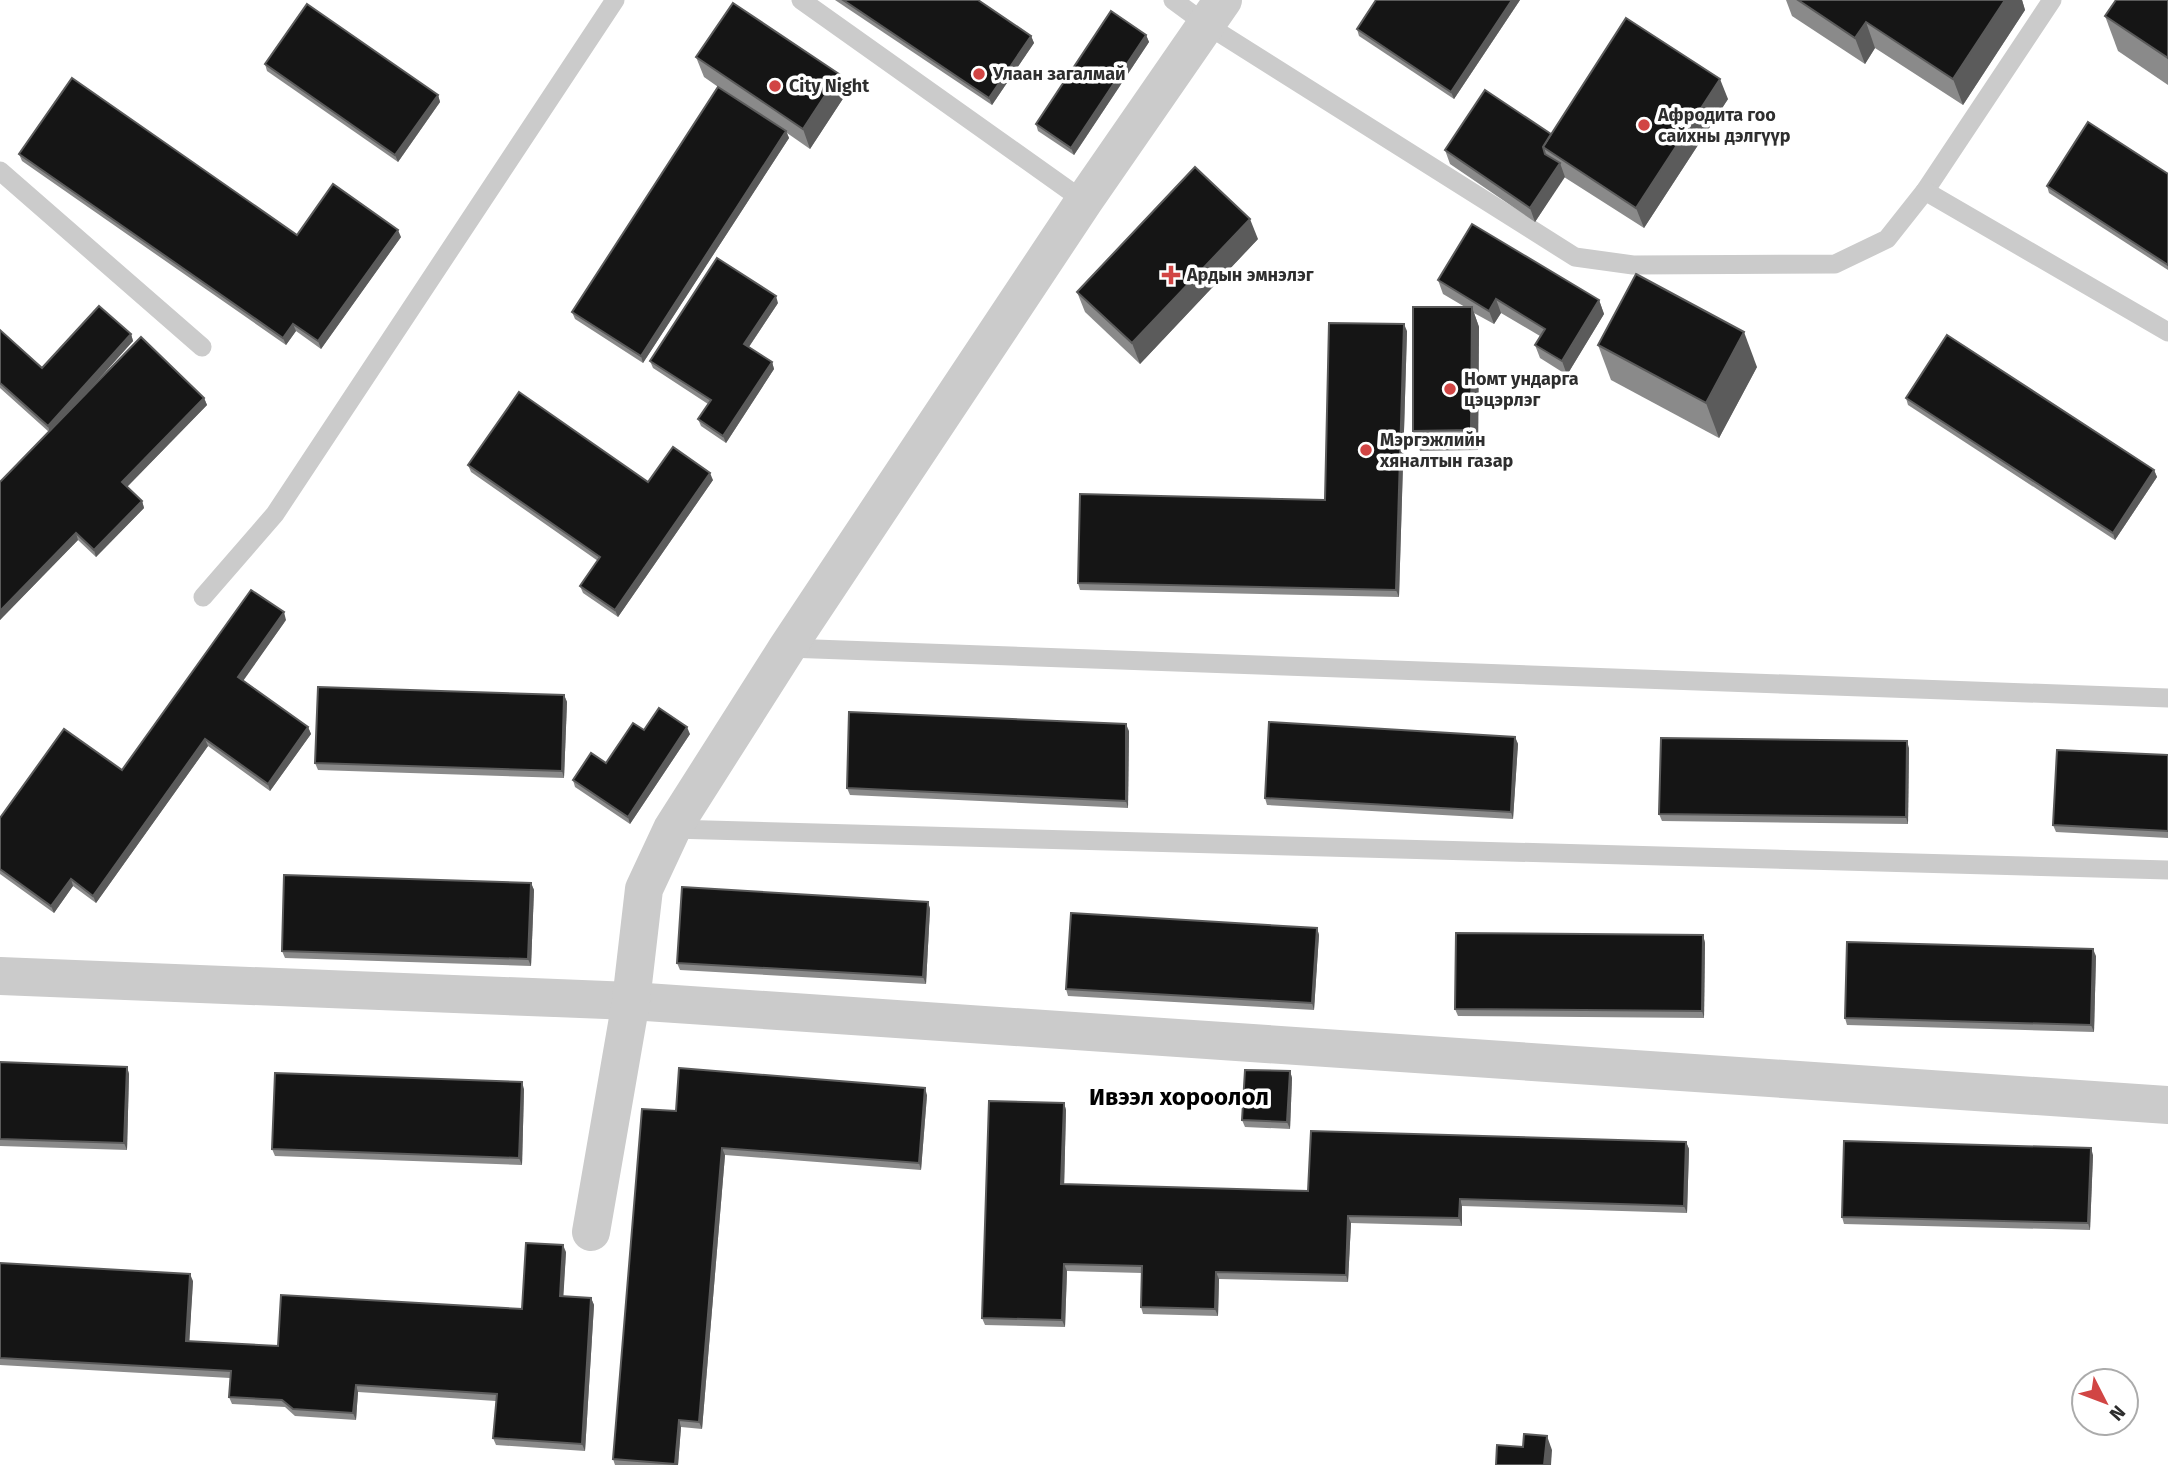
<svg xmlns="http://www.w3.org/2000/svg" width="2168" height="1465" font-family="'Fira Sans',sans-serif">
	<rect width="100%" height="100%" fill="#fff"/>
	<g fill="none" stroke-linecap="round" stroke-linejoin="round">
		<!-- service -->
		<g stroke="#cbcbcb" stroke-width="19">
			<path d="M801,0L1084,201"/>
			<path d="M1173,0L1207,25L1575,257L1633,265L1835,264L1887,239L1925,191L2052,0"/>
			<path d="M0,171L202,347"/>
			<path d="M1925,191L2168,332"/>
			<path d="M203,597L275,514L615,0"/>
			<path d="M787,648L2168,698"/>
			<path d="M672,829L2168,870"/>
		</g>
		<!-- minor -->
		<g stroke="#cbcbcb" stroke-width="38">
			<path d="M0,976L631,1001L2168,1105"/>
			<path d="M591,1232L631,1001L644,889L672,829L787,648L1084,201L1223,0"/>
		</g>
	</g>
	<!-- wall -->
	<g fill="#8a8a8a">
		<path d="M835,0H978L1031,36L1034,43L992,105Z"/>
		<path d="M1520,0L1454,99L1359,36L1357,29Z"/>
		<path d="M1786,0H2022L2025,10L1963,105L1875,48L1865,64L1792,16Z"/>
		<path d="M2168,0V85L2118,51L2105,16Z"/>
		<path d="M1146,35L1149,42L1074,155L1038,131L1036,124Z"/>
		<path d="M696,57L839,74L846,94L810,149L787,133L789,138L643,363L575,319L572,312L731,96L704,77Z"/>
		<path d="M265,64L438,95L440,102L398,162L267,71Z"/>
		<path d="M1728,99L1644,228L1564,177L1535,222L1450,164L1445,150L1551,134Z"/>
		<path d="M19,154L297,235L401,237L321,349L296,331L286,345L22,161Z"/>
		<path d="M2168,174V270L2049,193L2047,186Z"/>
		<path d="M1258,239L1140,364L1085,312L1077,292Z"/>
		<path d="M1438,280L1599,300L1604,314L1567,375L1540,358L1535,345L1540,336L1501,313L1494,324L1474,313L1479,327L1478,450L1420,451L1413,431L1465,307L1443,294Z"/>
		<path d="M778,303L749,347L772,362L774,369L726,443L701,426L698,419L708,404L653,368L650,361Z"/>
		<path d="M0,330L42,368L131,334L133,341L85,395L204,398L207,405L127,487L142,501L144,508L96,557L78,540L0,620V482L49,432L0,388Z"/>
		<path d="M1407,331L1399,597L1080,590L1078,583L1325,500Z"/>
		<path d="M1598,345L1757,367L1719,438L1611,380Z"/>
		<path d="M1906,398L2154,470L2157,477L2115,540L1908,405Z"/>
		<path d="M468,465L648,482L713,480L618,617L583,593L580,586L598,561L471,472Z"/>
		<path d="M286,620L243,680L308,727L311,734L270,791L208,746L96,903L73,886L54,913L0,874V818L122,770Z"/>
		<path d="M564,695L567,702L564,778L318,770L315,763Z"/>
		<path d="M644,730L690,734L630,824L575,787L573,780L606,763Z"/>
		<path d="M1129,731L1128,808L850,795L847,788Z"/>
		<path d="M1515,737L1518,744L1513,819L1267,805L1265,798Z"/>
		<path d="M1909,748L1908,824L1662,821L1659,814Z"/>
		<path d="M2168,755V838L2056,832L2053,825Z"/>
		<path d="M531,883L534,890L531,966L285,958L282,951Z"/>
		<path d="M928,902L930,909L926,984L680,970L677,963Z"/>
		<path d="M1317,928L1319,935L1314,1010L1068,996L1066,989Z"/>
		<path d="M1703,935L1705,943L1704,1018L1458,1016L1455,1009Z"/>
		<path d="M2096,956L2094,1032L1847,1025L1845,1018Z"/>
		<path d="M0,1062L127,1067L129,1074L127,1150L0,1146Z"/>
		<path d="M1290,1071L1292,1078L1290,1129L1245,1127L1242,1120Z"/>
		<path d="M524,1089L522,1165L275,1156L272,1149Z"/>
		<path d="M927,1095L921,1170L725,1155L702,1429L681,1427L678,1465H615L613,1459L676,1111Z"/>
		<path d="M1064,1103L1066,1110L1064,1184L1308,1191L1686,1142L1689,1149L1687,1213L1462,1206V1226L1351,1223L1348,1282L1219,1279L1218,1316L1143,1314L1141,1307L1142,1273L1067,1271L1065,1327L985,1325L982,1318Z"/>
		<path d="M2093,1155L2090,1230L1844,1224L1842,1217Z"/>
		<path d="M566,1252L563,1296L591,1298L594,1305L585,1451L496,1445L493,1438L496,1401L358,1392L356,1420L295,1416L285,1407L232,1404L229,1397L230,1378L0,1365V1263L193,1281L189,1341L278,1346L522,1309Z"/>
	</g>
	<!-- shaded-wall -->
	<g fill="#5b5b5b">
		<path d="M1512,0H1520L1454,99L1451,92Z"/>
		<path d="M2005,0H2022L2025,10L1963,105L1953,79Z"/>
		<path d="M1866,22L1875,48L1865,64L1855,38Z"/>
		<path d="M1146,35L1149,42L1074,155L1071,148Z"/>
		<path d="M1031,36L1034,43L992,105L989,98Z"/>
		<path d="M839,74L846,94L810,149L803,129Z"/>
		<path d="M1720,79L1728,99L1644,228L1636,208Z"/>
		<path d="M438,95L440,102L398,162L395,155Z"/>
		<path d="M786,131L789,138L643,363L641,356Z"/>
		<path d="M1560,163L1565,177L1535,222L1530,208Z"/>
		<path d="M1250,219L1258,239L1140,364L1132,343Z"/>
		<path d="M398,230L401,237L321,349L318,341Z"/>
		<path d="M776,296L778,303L746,351L744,344Z"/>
		<path d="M1496,299L1501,313L1494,324L1489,311Z"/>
		<path d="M1599,300L1604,314L1567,375L1562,361Z"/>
		<path d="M1472,307L1479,327L1478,450L1471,430Z"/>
		<path d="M293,324L296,331L286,345L283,338Z"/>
		<path d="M1404,324L1407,331L1399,597L1396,590Z"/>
		<path d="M1744,332L1757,367L1719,438L1706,403Z"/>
		<path d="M131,334L133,341L50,433L48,426Z"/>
		<path d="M772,362L774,369L726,443L723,436Z"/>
		<path d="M204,398L207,405L125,489L122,482Z"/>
		<path d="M2154,470L2157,477L2115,540L2113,533Z"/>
		<path d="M710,473L713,480L618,617L615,610Z"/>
		<path d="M142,501L144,508L96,557L94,550Z"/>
		<path d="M76,533L78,540L0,620V611Z"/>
		<path d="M284,612L286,620L241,684L238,677Z"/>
		<path d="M564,695L567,702L564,778L562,771Z"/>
		<path d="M1126,724L1129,731L1128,808L1126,801Z"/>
		<path d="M308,727L311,734L270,791L268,784Z"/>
		<path d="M687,727L690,734L630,824L628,817Z"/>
		<path d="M1515,737L1518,744L1513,819L1511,812Z"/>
		<path d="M205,739L208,746L96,903L93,896Z"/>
		<path d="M1907,741L1909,748L1908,824L1906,817Z"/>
		<path d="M71,879L73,886L54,913L51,906Z"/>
		<path d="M531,883L534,890L531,966L528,959Z"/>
		<path d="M928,902L930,909L926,984L923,977Z"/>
		<path d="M1317,928L1319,935L1314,1010L1312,1003Z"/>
		<path d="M1703,935L1705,943L1704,1018L1702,1011Z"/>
		<path d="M2093,949L2096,956L2094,1032L2091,1025Z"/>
		<path d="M127,1067L129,1074L127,1150L124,1143Z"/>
		<path d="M1290,1071L1292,1078L1290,1129L1287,1122Z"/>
		<path d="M522,1082L524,1089L522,1165L519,1158Z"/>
		<path d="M925,1088L927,1095L921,1170L919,1163Z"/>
		<path d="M1064,1103L1066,1110L1064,1191L1061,1184Z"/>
		<path d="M1686,1142L1689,1149L1687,1213L1684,1206Z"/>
		<path d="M722,1148L725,1155L702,1429L699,1422Z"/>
		<path d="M2091,1148L2093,1155L2090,1230L2088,1223Z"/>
		<path d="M1460,1199L1462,1206V1226L1459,1218Z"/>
		<path d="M1348,1216L1351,1223L1348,1282L1346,1275Z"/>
		<path d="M563,1245L566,1252L563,1303L560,1296Z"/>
		<path d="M1064,1264L1067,1271L1065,1327L1062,1320Z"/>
		<path d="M1216,1272L1219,1279L1218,1316L1215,1309Z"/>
		<path d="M190,1274L193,1281L189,1348L186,1341Z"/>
		<path d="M591,1298L594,1305L585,1451L582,1444Z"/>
		<path d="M356,1385L358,1392L356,1420L353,1413Z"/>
		<path d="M679,1420L681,1427L678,1465H675Z"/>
		<path d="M1547,1436L1552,1450L1551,1465H1544Z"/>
	</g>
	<!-- building -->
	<g fill="#151515" stroke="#5b5b5b" stroke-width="2">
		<path d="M843,0H978L1031,36L989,98Z"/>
		<path d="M1376,0H1512L1451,92L1357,29Z"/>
		<path d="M1798,0H2005L1953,79L1866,22L1855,38Z"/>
		<path d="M2116,0H2168V58L2105,16Z"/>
		<path d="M733,3L839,74L803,129L696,57Z"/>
		<path d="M307,4L438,95L395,155L265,64Z"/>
		<path d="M1111,11L1146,35L1071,148L1036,124Z"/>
		<path d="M1626,18L1720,79L1636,208L1543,147Z"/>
		<path d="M72,78L297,235L333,184L398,230L318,341L293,324L283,338L19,154Z"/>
		<path d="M718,87L786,131L641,356L572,312Z"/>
		<path d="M1485,90L1551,134L1543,147L1545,154L1560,163L1530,208L1445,150Z"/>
		<path d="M2088,122L2168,174V265L2047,186Z"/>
		<path d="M1195,167L1250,219L1132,343L1077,292Z"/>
		<path d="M1472,224L1599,300L1562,361L1535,345L1545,329L1496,299L1489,311L1438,280Z"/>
		<path d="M717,258L776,296L744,344L772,362L723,436L698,419L711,400L650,361Z"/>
		<path d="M1636,274L1744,332L1706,403L1598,345Z"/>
		<path d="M99,306L131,334L48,426L0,383V330L42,368Z"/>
		<path d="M1413,307H1472L1471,430L1413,431Z"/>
		<path d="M1329,323L1404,324L1396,590L1078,583L1080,494L1325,500Z"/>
		<path d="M1947,335L2154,470L2113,533L1906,398Z"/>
		<path d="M141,337L204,398L122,482L142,501L94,550L76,533L0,611V482Z"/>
		<path d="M519,392L648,482L673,447L710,473L615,610L580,586L600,557L468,465Z"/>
		<path d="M251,590L284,612L238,677L308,727L268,784L205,739L93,896L71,879L51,906L0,869V818L64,729L122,770Z"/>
		<path d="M318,687L564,695L562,771L315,763Z"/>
		<path d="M659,708L687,727L628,817L573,780L591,753L606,763L633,723L644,730Z"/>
		<path d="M849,712L1126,724V801L847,788Z"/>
		<path d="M1269,722L1515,737L1511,812L1265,798Z"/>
		<path d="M1661,738L1907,741L1906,817L1659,814Z"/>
		<path d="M2057,750L2168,755V831L2053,825Z"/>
		<path d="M284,875L531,883L528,959L282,951Z"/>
		<path d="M682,887L928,902L923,977L677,963Z"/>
		<path d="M1071,913L1317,928L1312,1003L1066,989Z"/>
		<path d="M1456,933L1703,935L1702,1011L1455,1009Z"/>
		<path d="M1847,942L2093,949L2091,1025L1845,1018Z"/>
		<path d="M0,1062L127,1067L124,1143L0,1139Z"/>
		<path d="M679,1068L925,1088L919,1163L722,1148L699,1422L679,1420L675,1464L613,1459L642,1109L676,1111Z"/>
		<path d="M1245,1070L1290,1071L1287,1122L1242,1120Z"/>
		<path d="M275,1073L522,1082L519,1158L272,1149Z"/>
		<path d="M989,1101L1064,1103L1061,1184L1308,1191L1311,1131L1686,1142L1684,1206L1460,1199L1459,1218L1348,1216L1346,1275L1216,1272L1215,1309L1141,1307L1142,1266L1064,1264L1062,1320L982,1318Z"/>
		<path d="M1844,1141L2091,1148L2088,1223L1842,1217Z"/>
		<path d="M526,1243L563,1245L560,1296L591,1298L582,1444L493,1438L497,1394L356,1385L353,1413L293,1409L282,1400L229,1397L231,1371L0,1358V1263L190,1274L186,1341L278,1346L281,1295L522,1309Z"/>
		<path d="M1524,1434L1547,1436L1544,1465H1496L1497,1445L1523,1447Z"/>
	</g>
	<!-- markers -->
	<g fill="#d14544" stroke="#fff" stroke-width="2.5">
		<circle cx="979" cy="74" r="7"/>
		<circle cx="775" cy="86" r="7"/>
		<circle cx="1644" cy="125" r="7"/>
		<path d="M1167.5 264.5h7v7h7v7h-7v7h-7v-7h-7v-7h7z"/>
		<circle cx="1450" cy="389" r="7"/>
		<circle cx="1366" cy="450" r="7"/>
	</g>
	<g text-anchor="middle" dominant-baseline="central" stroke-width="7" stroke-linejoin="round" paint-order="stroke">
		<!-- poi labels -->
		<g font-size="18" font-weight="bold" fill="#2e2e2e" stroke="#fff" text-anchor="start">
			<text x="993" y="74">Улаан загалмай</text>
			<text x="789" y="86">City Night</text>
			<text x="1658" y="115">Афродита гоо<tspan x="1658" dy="21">сайхны дэлгүүр</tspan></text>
			<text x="1187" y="275">Ардын эмнэлэг</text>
			<text x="1464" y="379">Номт ундарга<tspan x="1464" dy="21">цэцэрлэг</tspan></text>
			<text x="1380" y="440">Мэргэжлийн<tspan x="1380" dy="21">хяналтын газар</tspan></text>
		</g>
		<!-- district labels -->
		<g font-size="24" font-weight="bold" fill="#000" stroke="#fff">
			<text x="1179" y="1097">Ивээл хороолол</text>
		</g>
	</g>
	<!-- north arrow -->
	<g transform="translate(2105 1402) rotate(132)"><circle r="33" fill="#ffffff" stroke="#ababab" stroke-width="2"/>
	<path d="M0-5L12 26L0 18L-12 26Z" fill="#d14544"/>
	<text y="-10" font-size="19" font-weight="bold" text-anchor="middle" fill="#2e2e2e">N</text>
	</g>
</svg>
